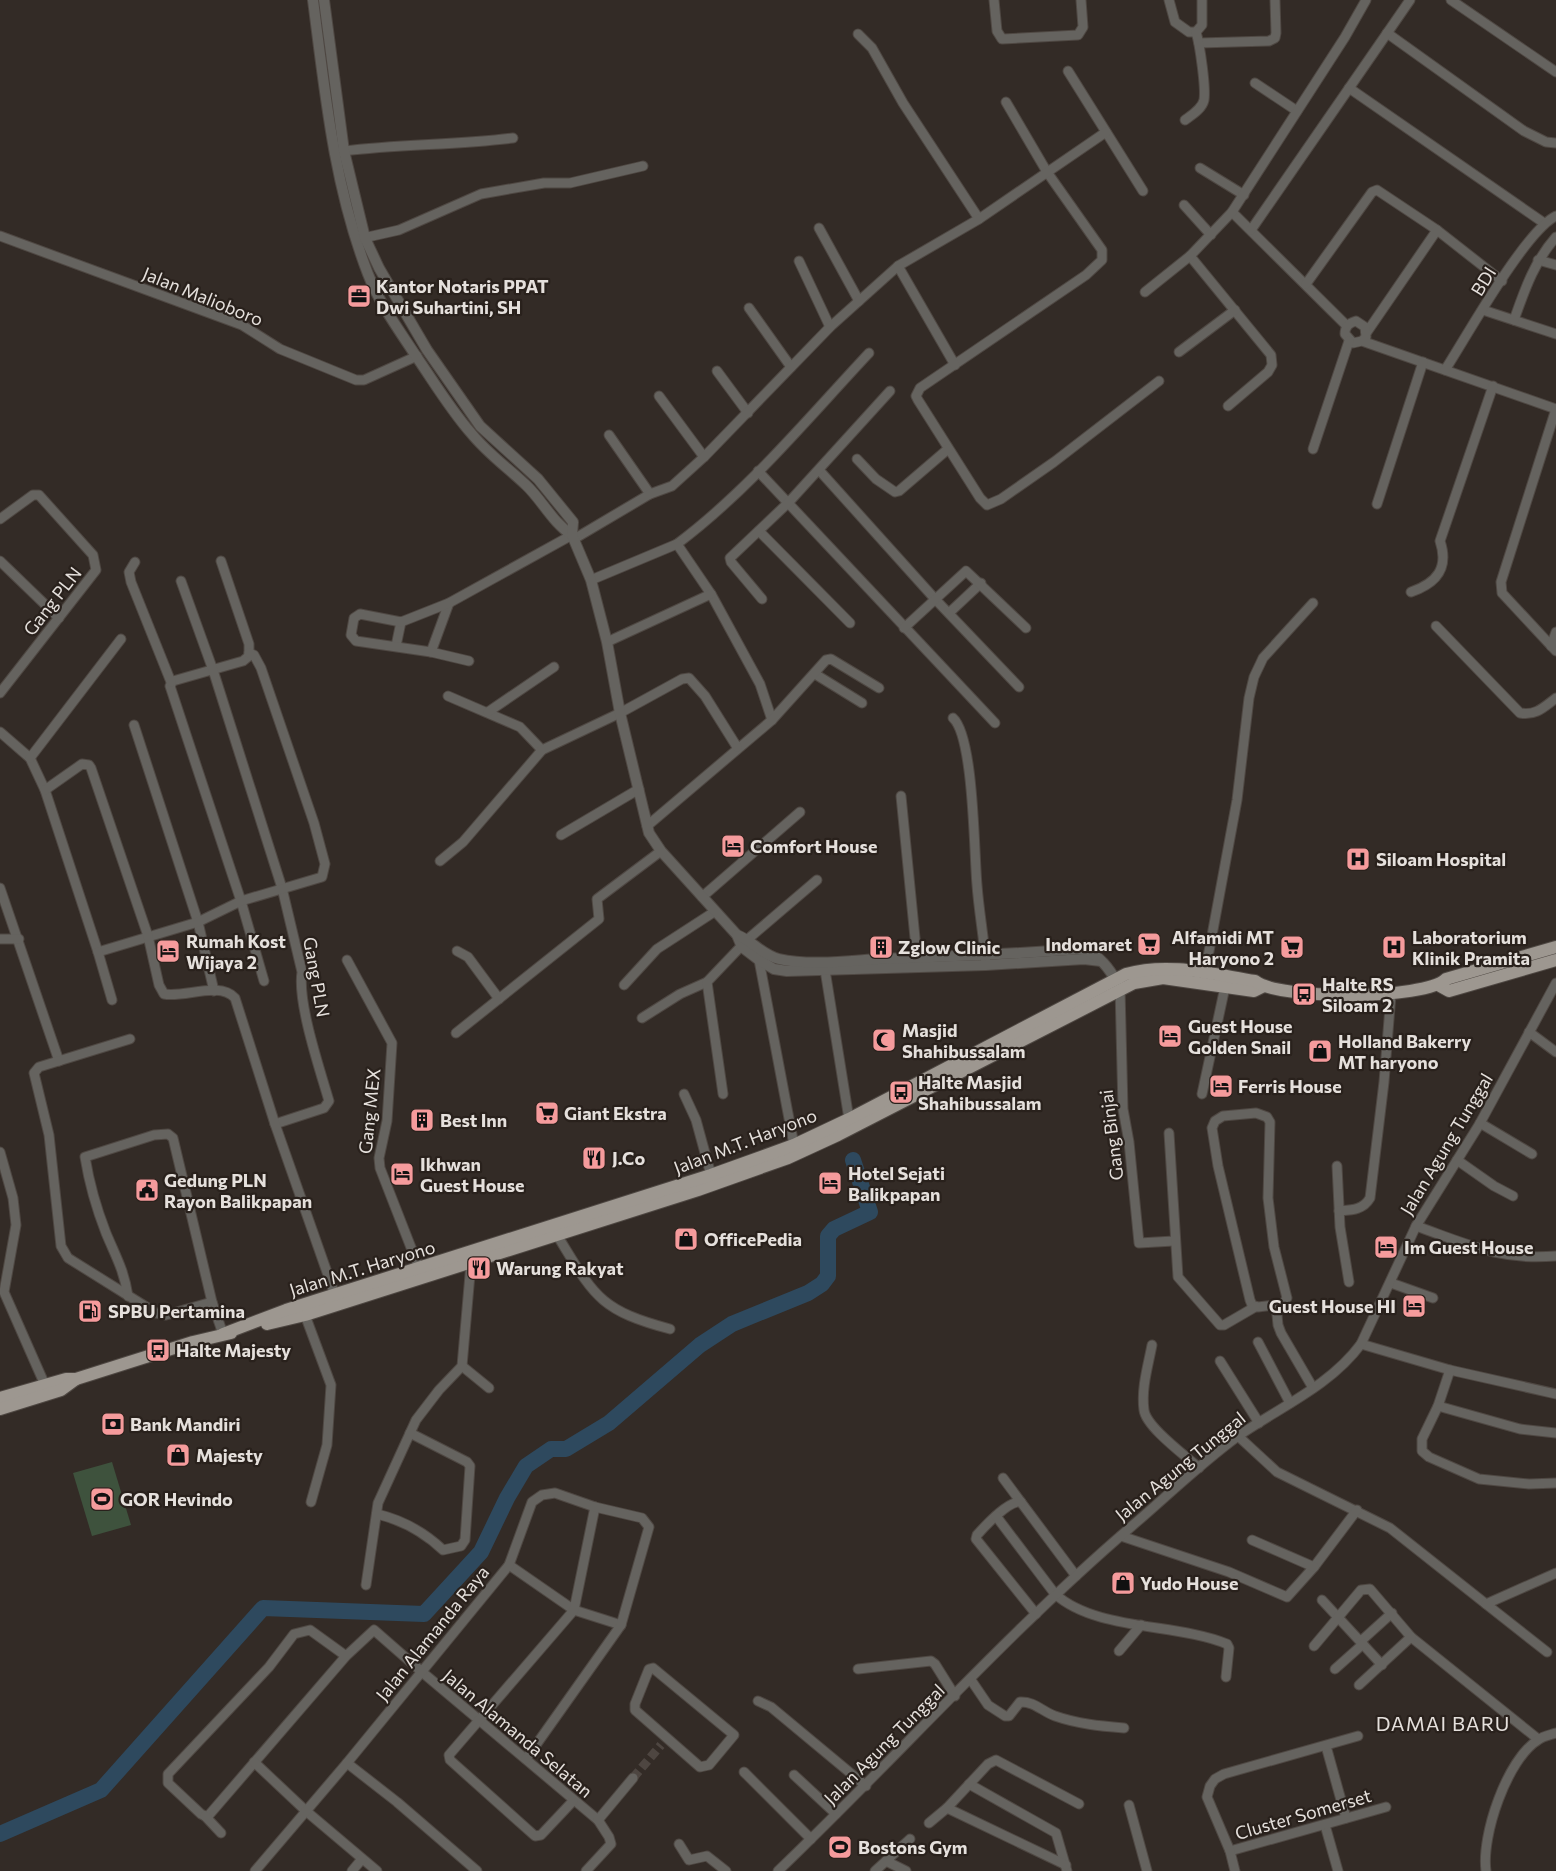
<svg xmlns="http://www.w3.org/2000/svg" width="1556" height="1871" font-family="Commissioner,sans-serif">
	<rect width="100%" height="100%" fill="#332b26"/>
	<!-- green -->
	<path fill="#3e523d" d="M112,1462L131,1525L92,1536L73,1473Z"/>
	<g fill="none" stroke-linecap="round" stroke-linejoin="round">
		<!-- river -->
		<path stroke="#2e495e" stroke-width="16" d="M0,1834L101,1790L263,1608L424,1614L481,1552L507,1498L526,1466L551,1449H566L609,1423L700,1345L732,1324L808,1293L822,1284L828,1276V1236L834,1229L870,1212L853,1160"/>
		<!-- minor-tunnel -->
		<path stroke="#4e4641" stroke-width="9" stroke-dasharray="9 4.5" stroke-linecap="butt" d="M633,1778L661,1745"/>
		<!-- minor casing -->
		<g stroke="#4f4843" stroke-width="11">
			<g id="minor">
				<path d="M994,0L997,31L1002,39L1078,35L1083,27L1081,0"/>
				<path d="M1169,0L1175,22L1189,32H1196"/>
				<path d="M1451,0L1556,72"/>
				<path d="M1196,32L1202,25V0"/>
				<path d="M1387,33L1524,131L1546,142L1556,143"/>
				<path d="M858,34L872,48L903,103L979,219"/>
				<path d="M1199,43L1269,41L1275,38L1276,33L1275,0"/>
				<path d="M1068,71L1143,191"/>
				<path d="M1255,83L1297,111"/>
				<path d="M1349,88L1544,223"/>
				<path d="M1006,102L1047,172L1102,250V260L1086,275L920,388L916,396L918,400L980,498L987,505L1001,499L1054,462L1159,381"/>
				<path d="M1185,120C1192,115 1202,109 1204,100C1206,88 1200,45 1196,32"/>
				<path d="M344,151C400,144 457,145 513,138"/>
				<path d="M1200,168L1244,195"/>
				<path d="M1184,205L1211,235"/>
				<path d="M1232,212L1347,326"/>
				<path d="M819,228L859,301"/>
				<path d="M1251,230L1410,0"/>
				<path d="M0,236L242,325L280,349L356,380H364L417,356"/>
				<path d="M359,239L399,230L481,194L544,183H570L643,166"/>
				<path d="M1190,256L1271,355L1272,365L1268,372L1228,406"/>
				<path d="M1538,260L1556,265"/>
				<path d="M799,261L830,327"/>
				<path d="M898,266L955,365"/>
				<path d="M1306,284L1372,192L1377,190L1437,230L1502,281"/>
				<path d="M1145,292L1190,256L1232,212L1345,37L1366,0"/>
				<path d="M749,308L791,367"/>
				<path d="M1483,310L1556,334"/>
				<path d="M1514,320C1525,289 1534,262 1556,237"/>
				<path d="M1367,332L1437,230"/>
				<path d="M1362,341L1366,337L1365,327L1356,321C1349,323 1345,326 1345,334L1353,343L1362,341L1556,409"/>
				<path d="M1179,352L1235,310"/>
				<path d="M1445,370C1467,336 1525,231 1556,216"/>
				<path d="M717,371L748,413"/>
				<path d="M659,396L704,457"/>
				<path d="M1556,409L1501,582L1502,593L1556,651"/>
				<path d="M609,435L650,494"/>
				<path d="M1313,449L1349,341"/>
				<path d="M857,459L876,479L895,492L899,491L948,449"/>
				<path d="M819,470L935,599L1019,687"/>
				<path d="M758,471L995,723"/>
				<path d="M1377,504L1423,362"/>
				<path d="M0,519L33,495H39L93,555L96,570L0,693"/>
				<path d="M759,531L850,623"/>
				<path d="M574,539L650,494L672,486L704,457L830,327L898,266L979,219L1106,132"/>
				<path d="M677,544C749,490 808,418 869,353"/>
				<path d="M0,561L59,618"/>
				<path d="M221,561L249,644V656L243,661L173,681L170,686L241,901L264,981"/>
				<path d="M135,562L129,572L131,582L171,682"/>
				<path d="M591,580L677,544L711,594L760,684L772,720"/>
				<path d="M181,581L213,670L282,888L302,972C297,1002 320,1070 329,1101L324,1108L275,1124"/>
				<path d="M1411,592C1437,583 1449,568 1440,541L1493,386"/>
				<path d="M762,599L731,562L730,558L789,502L890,391"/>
				<path d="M949,613L981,583"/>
				<path d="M1436,626L1520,713C1536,716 1544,707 1556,698"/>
				<path d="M904,628L966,571L1026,628"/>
				<path d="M607,642L711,594"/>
				<path d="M396,646L401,622"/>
				<path d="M1551,646L1556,632"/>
				<path d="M431,652L449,603"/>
				<path d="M469,661L431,652L356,641L351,635L354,618L360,614L401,622L449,603L572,535"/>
				<path d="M815,674L862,703"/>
				<path d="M448,696L520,727L542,750"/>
				<path d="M488,712L554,667"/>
				<path d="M953,718C974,737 974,853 977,885C979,912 984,938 986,965"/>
				<path d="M134,725L198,922L214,991"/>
				<path d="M0,732L30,758L45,790L98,952L198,922L241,901L322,877L325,864L314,823L261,668L254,655L249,653"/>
				<path d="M30,758L121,639"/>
				<path d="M45,790L82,764L89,765L91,768L148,936L159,985L164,994C185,998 219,981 235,998L275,1124L335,1295"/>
				<path d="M901,796L917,958"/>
				<path d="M647,826L772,720L826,660L831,659L879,688"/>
				<path d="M561,835L639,789"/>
				<path d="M440,861L463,842L542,750L620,713L682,679L689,678L705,696L737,747"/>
				<path d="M0,888L59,1061"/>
				<path d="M702,897L800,812"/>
				<path d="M0,939H19"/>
				<path d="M457,951L468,957L499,999"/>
				<path d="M98,952L112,1000"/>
				<path d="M347,960L392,1043L387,1121L379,1158L380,1168L419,1268"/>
				<path d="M759,960L794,1145"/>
				<path d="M825,970L849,1119"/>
				<path d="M1205,973L1237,800L1249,698L1254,677L1263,658L1313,603"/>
				<path d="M624,985L657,949L714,912"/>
				<path d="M1120,988L1123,1109L1129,1142L1139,1243L1174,1241"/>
				<path d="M642,1018L680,994L707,982"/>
				<path d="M1529,1032L1556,1052"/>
				<path d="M456,1033L599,919L597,899L661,851"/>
				<path d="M130,1039L39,1067L34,1073L49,1135L61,1246L68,1258L156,1313L166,1315L212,1302"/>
				<path d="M684,1094L696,1120L711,1175"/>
				<path d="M723,1094L707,982L748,939L817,880"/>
				<path d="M1202,1094L1225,987"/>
				<path d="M1256,1113L1267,1117L1270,1122L1268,1198L1274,1247L1287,1298L1283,1304L1258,1307L1252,1305L1250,1300L1218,1166L1212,1128L1215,1121L1223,1116Z"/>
				<path d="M1480,1123L1532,1154"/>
				<path d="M1169,1133L1178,1277L1220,1325H1224L1255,1307"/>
				<path d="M0,1152L13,1198L16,1225L4,1292L45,1385"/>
				<path d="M1457,1160L1494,1186L1513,1196"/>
				<path d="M1337,1166L1340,1227L1349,1282"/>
				<path d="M1339,1211C1352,1210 1363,1210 1370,1198L1384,1082L1391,994"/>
				<path d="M1416,1226C1467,1244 1500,1261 1556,1256"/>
				<path d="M557,1235C594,1295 598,1310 670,1329"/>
				<path d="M1391,1283L1433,1298"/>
				<path d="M128,1296C124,1270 116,1257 106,1233C97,1210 89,1182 85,1157L154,1135L168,1134L173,1138L212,1302L223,1334"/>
				<path d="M1276,1305L1278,1325L1281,1333L1313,1388"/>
				<path d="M305,1315L331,1385L327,1445L311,1502"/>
				<path d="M1258,1342L1290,1403"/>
				<path d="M1361,1344L1450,1370L1556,1394"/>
				<path d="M1152,1345C1148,1366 1141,1389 1144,1410C1146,1427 1186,1456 1199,1468"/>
				<path d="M1220,1361L1259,1423"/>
				<path d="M462,1366L489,1388"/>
				<path d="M1450,1370L1438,1406L1422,1439V1451L1429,1457L1479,1479L1529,1484L1556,1483"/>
				<path d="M1438,1406L1520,1429L1556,1433"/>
				<path d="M1238,1436L1277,1472L1390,1528L1486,1604"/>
				<path d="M1003,1478L1076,1576"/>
				<path d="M1021,1502C1009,1500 985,1526 977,1535L976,1539L1036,1614"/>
				<path d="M377,1514C402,1520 424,1532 443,1550L461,1546L465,1540L470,1466L467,1462L410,1433"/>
				<path d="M996,1516L1055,1594C1096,1631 1177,1623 1227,1644L1229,1648L1226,1677"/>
				<path d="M1121,1536L1229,1572L1287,1597L1314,1567L1357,1510"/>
				<path d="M1252,1540L1314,1567"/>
				<path d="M509,1565L574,1610L621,1625"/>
				<path d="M366,1585L378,1503L416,1420L439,1390L462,1366L471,1263"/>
				<path d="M1322,1600L1382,1665"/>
				<path d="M1361,1641L1392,1613"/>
				<path d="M1314,1646L1361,1590L1370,1589L1411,1637L1538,1739"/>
				<path d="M1119,1651L1141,1625"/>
				<path d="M1547,1652L1486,1604L1556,1573"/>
				<path d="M346,1656L310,1630L294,1634L269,1667L168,1774V1783L201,1814L205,1816L209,1815L346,1656L374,1630L422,1672L598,1820L609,1837L611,1844L586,1871"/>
				<path d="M653,1668L734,1735L709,1765L700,1767L635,1710V1704L649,1669Z"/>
				<path d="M858,1669L931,1661L935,1664L955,1696"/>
				<path d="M1335,1669L1363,1644"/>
				<path d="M971,1680L988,1705L1005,1716H1009L1020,1702C1034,1701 1043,1712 1055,1716C1078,1724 1100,1726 1124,1728"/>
				<path d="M1359,1685L1411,1637"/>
				<path d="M758,1701L771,1707L866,1786"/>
				<path d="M1326,1746L1346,1818"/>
				<path d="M254,1762L306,1811L377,1871"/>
				<path d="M347,1763L397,1802L477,1871"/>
				<path d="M744,1772L811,1839"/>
				<path d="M794,1775L836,1814"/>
				<path d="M969,1784L1056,1833L1067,1871"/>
				<path d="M573,1801L541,1835L535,1836L450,1760L449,1755L574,1610L595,1507"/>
				<path d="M1129,1805L1147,1871"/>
				<path d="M947,1808L1066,1865"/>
				<path d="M205,1816L221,1833"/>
				<path d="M598,1820L633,1778"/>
				<path d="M929,1823L947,1808L988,1764L996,1760L1079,1804"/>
				<path d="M1325,1825L1338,1871"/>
				<path d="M679,1844L689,1860L707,1856L726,1871"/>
				<path d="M1230,1851L1386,1807"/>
				<path d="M886,1861L906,1871"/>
				<path d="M255,1871L347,1763L509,1565L532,1502L542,1495L555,1493L595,1507L642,1518L649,1527L621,1625L526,1759"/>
				<path d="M352,1871L362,1859"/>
				<path d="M778,1871C897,1757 1007,1633 1132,1526C1167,1496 1201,1463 1238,1436C1280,1407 1330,1386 1361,1344L1416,1226L1479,1125L1556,983"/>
				<path d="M875,1871L910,1839"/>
				<path d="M1235,1871L1230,1851L1207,1797L1210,1786L1215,1779L1224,1774L1358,1736"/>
				<path d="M1486,1871C1481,1836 1507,1759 1538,1740C1543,1736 1550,1735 1556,1733"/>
			</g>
		</g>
		<!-- tertiary casing -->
		<g stroke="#4f4843" stroke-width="12">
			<g id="tertiary">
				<path d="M313,0C325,93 334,186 368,274C379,303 399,330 416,356C434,382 450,409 471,433C487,453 508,468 526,485C542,500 553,523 572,535"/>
				<path d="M324,0L344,151L365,238L379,268L427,350L480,426L538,479L573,522L572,535L591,580L607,642L620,713L649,833L661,851L737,935L742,947L759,960L774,969L787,971L986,965L1084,959L1101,961"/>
				<path d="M737,935C753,941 762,955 779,959C809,966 848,961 878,959C946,957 1013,954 1081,949C1099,953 1110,970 1119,985"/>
			</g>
		</g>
		<!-- primary casing -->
		<g stroke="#4f4843" stroke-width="14">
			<g id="primary">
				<path d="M1440,986L1449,991L1556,960"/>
				<path d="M267,1324L305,1315L698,1190L788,1158L838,1135L1134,983L1163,978L1254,991L1262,987"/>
				<path d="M223,1334L286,1310L711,1175L794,1145L849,1119L1126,974C1169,962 1211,974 1255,981C1278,1000 1425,1000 1446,979L1556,947"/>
				<path d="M0,1398L66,1379H76L193,1342L231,1333"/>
				<path d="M0,1409L61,1390L76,1379"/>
			</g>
		</g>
		<!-- minor -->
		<use href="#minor" stroke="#65635f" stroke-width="9"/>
		<!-- tertiary -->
		<use href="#tertiary" stroke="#65635f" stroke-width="10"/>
		<!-- primary -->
		<use href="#primary" stroke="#9d9790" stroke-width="12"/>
	</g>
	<!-- icons -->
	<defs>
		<g id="office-square" transform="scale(1.25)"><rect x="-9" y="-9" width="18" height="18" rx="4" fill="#f59b9c" stroke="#29211c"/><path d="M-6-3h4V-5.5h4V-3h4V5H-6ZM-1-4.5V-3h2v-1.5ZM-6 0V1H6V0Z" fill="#111"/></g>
		<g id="hotel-square" transform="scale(1.25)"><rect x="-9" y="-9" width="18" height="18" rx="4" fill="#f59b9c" stroke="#29211c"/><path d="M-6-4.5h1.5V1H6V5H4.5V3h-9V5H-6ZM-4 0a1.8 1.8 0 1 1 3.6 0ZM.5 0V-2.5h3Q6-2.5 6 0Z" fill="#111"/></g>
		<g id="hospital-square" transform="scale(1.25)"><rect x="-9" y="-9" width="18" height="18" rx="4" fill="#f59b9c" stroke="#29211c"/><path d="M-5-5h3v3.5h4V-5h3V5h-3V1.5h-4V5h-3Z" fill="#111"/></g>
		<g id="supermarket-square" transform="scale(1.25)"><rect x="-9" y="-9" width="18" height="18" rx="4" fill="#f59b9c" stroke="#29211c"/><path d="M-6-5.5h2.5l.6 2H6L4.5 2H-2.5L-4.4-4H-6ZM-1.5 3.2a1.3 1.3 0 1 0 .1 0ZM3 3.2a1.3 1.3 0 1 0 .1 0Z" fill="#111"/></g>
		<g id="building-square" transform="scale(1.25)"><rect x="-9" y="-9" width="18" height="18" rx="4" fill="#f59b9c" stroke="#29211c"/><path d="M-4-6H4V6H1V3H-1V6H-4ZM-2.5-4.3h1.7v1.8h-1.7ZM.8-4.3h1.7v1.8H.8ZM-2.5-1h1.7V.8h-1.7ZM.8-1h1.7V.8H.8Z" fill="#111"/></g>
		<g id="bus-square" transform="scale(1.25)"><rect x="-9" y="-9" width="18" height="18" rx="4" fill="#f59b9c" stroke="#29211c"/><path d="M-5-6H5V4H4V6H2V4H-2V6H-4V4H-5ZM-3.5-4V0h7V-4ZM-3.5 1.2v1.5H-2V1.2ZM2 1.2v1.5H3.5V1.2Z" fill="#111"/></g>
		<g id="mosque-square" transform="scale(1.25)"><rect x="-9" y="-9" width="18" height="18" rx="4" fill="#f59b9c" stroke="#29211c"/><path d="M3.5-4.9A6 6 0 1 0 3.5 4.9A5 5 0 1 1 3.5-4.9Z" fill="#111"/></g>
		<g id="shop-square" transform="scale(1.25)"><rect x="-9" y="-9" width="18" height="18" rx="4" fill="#f59b9c" stroke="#29211c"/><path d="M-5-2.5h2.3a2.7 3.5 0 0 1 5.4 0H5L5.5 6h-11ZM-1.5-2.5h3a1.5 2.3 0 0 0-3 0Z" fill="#111"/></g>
		<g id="restaurant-square" transform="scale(1.25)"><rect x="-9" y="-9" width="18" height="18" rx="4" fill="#f59b9c" stroke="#29211c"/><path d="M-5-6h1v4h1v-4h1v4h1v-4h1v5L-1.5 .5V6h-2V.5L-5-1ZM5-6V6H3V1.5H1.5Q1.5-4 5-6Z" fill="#111"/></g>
		<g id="civic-square" transform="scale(1.25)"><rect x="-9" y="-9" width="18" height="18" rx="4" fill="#f59b9c" stroke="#29211c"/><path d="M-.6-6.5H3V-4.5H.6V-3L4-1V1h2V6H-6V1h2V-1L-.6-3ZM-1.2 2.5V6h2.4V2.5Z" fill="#111"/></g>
		<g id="fuel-square" transform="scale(1.25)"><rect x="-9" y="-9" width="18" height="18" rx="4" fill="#f59b9c" stroke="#29211c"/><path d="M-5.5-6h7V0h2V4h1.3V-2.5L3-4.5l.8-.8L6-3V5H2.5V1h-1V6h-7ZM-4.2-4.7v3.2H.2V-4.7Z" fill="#111"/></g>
		<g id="bank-square" transform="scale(1.25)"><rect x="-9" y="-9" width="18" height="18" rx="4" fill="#f59b9c" stroke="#29211c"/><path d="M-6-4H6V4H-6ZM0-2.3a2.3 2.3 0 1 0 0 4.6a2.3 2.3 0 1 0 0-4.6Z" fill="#111"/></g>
		<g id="stadium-square" transform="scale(1.25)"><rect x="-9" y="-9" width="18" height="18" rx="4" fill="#f59b9c" stroke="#29211c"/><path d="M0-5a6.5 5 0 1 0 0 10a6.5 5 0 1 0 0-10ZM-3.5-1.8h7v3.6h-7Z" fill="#111"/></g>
	</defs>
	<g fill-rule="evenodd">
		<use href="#office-square" x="359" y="296"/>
		<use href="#hotel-square" x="733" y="846"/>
		<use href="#hospital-square" x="1358" y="859"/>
		<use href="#supermarket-square" x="1149" y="944"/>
		<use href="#building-square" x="881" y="947"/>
		<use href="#supermarket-square" x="1292" y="947"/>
		<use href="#hospital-square" x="1394" y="947"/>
		<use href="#hotel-square" x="168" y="951"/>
		<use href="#bus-square" x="1304" y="994"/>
		<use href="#hotel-square" x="1170" y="1036"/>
		<use href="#mosque-square" x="884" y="1040"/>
		<use href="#shop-square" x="1320" y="1051"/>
		<use href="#hotel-square" x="1221" y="1086"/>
		<use href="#bus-square" x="901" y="1092"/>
		<use href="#supermarket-square" x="547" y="1113"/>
		<use href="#building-square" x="422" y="1120"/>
		<use href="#restaurant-square" x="594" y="1158"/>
		<use href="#hotel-square" x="402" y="1174"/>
		<use href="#hotel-square" x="830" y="1183"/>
		<use href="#civic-square" x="147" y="1190"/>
		<use href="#shop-square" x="686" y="1239"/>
		<use href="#hotel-square" x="1386" y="1247"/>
		<use href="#restaurant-square" x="479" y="1268"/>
		<use href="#hotel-square" x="1414" y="1306"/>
		<use href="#fuel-square" x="90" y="1311"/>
		<use href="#bus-square" x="158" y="1350"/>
		<use href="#bank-square" x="113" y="1424"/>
		<use href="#shop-square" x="178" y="1455"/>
		<use href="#stadium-square" x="102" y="1499"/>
		<use href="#shop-square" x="1123" y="1583"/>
		<use href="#stadium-square" x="840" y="1847"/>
	</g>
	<g text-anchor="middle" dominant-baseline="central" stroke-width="4.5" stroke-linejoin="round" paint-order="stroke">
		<!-- street labels -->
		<g font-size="18" fill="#e5e0dc" stroke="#29211c">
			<text transform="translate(1483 281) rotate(-58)">BDI</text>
			<text transform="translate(203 296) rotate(22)">Jalan Malioboro</text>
			<text transform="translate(52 601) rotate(-52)">Gang PLN</text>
			<text transform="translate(317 977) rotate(80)">Gang PLN</text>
			<text transform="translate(369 1111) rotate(-84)">Gang MEX</text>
			<text transform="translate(1111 1135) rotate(-97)">Gang Binjai</text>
			<text transform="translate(745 1141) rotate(-21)">Jalan M.T. Haryono</text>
			<text transform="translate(1446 1144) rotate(-59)">Jalan Agung Tunggal</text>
			<text transform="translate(362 1268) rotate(-17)">Jalan M.T. Haryono</text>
			<text transform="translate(1180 1466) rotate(-39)">Jalan Agung Tunggal</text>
			<text transform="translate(432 1633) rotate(-51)">Jalan Alamanda Raya</text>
			<text transform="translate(518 1733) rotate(40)">Jalan Alamanda Selatan</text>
			<text transform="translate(884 1744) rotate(-45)">Jalan Agung Tunggal</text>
			<text transform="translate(1303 1814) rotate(-16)">Cluster Somerset</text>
		</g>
		<!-- poi labels -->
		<g font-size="18" font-weight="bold" fill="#e5e0dc" stroke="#29211c" text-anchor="start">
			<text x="376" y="286">Kantor Notaris PPAT<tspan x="376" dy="21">Dwi Suhartini, SH</tspan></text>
			<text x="750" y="846">Comfort House</text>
			<text x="1376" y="859">Siloam Hospital</text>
			<text x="1274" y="937" text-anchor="end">Alfamidi MT<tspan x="1274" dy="21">Haryono 2</tspan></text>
			<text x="1412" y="937">Laboratorium<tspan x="1412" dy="21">Klinik Pramita</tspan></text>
			<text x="186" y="941">Rumah Kost<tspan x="186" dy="21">Wijaya 2</tspan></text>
			<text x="1132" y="944" text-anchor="end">Indomaret</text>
			<text x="898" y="947">Zglow Clinic</text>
			<text x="1322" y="984">Halte RS<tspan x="1322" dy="21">Siloam 2</tspan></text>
			<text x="1188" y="1026">Guest House<tspan x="1188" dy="21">Golden Snail</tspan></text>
			<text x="902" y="1030">Masjid<tspan x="902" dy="21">Shahibussalam</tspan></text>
			<text x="1338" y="1041">Holland Bakerry<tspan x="1338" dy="21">MT haryono</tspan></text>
			<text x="918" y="1082">Halte Masjid<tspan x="918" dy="21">Shahibussalam</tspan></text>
			<text x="1238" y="1086">Ferris House</text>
			<text x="564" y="1113">Giant Ekstra</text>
			<text x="440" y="1120">Best Inn</text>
			<text x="612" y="1158">J.Co</text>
			<text x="420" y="1164">Ikhwan<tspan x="420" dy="21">Guest House</tspan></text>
			<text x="848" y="1173">Hotel Sejati<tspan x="848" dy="21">Balikpapan</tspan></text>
			<text x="164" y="1180">Gedung PLN<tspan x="164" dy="21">Rayon Balikpapan</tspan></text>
			<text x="704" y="1239">OfficePedia</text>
			<text x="1404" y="1247">Im Guest House</text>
			<text x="496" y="1268">Warung Rakyat</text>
			<text x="1396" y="1306" text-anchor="end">Guest House HI</text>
			<text x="108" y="1311">SPBU Pertamina</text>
			<text x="176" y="1350">Halte Majesty</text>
			<text x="130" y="1424">Bank Mandiri</text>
			<text x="196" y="1455">Majesty</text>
			<text x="120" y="1499">GOR Hevindo</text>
			<text x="1140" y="1583">Yudo House</text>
			<text x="858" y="1847">Bostons Gym</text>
		</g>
		<!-- quarter labels -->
		<g font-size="20" letter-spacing="1" fill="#e5e0dc" stroke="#29211c">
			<text x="1443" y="1723">DAMAI BARU</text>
		</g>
	</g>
</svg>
